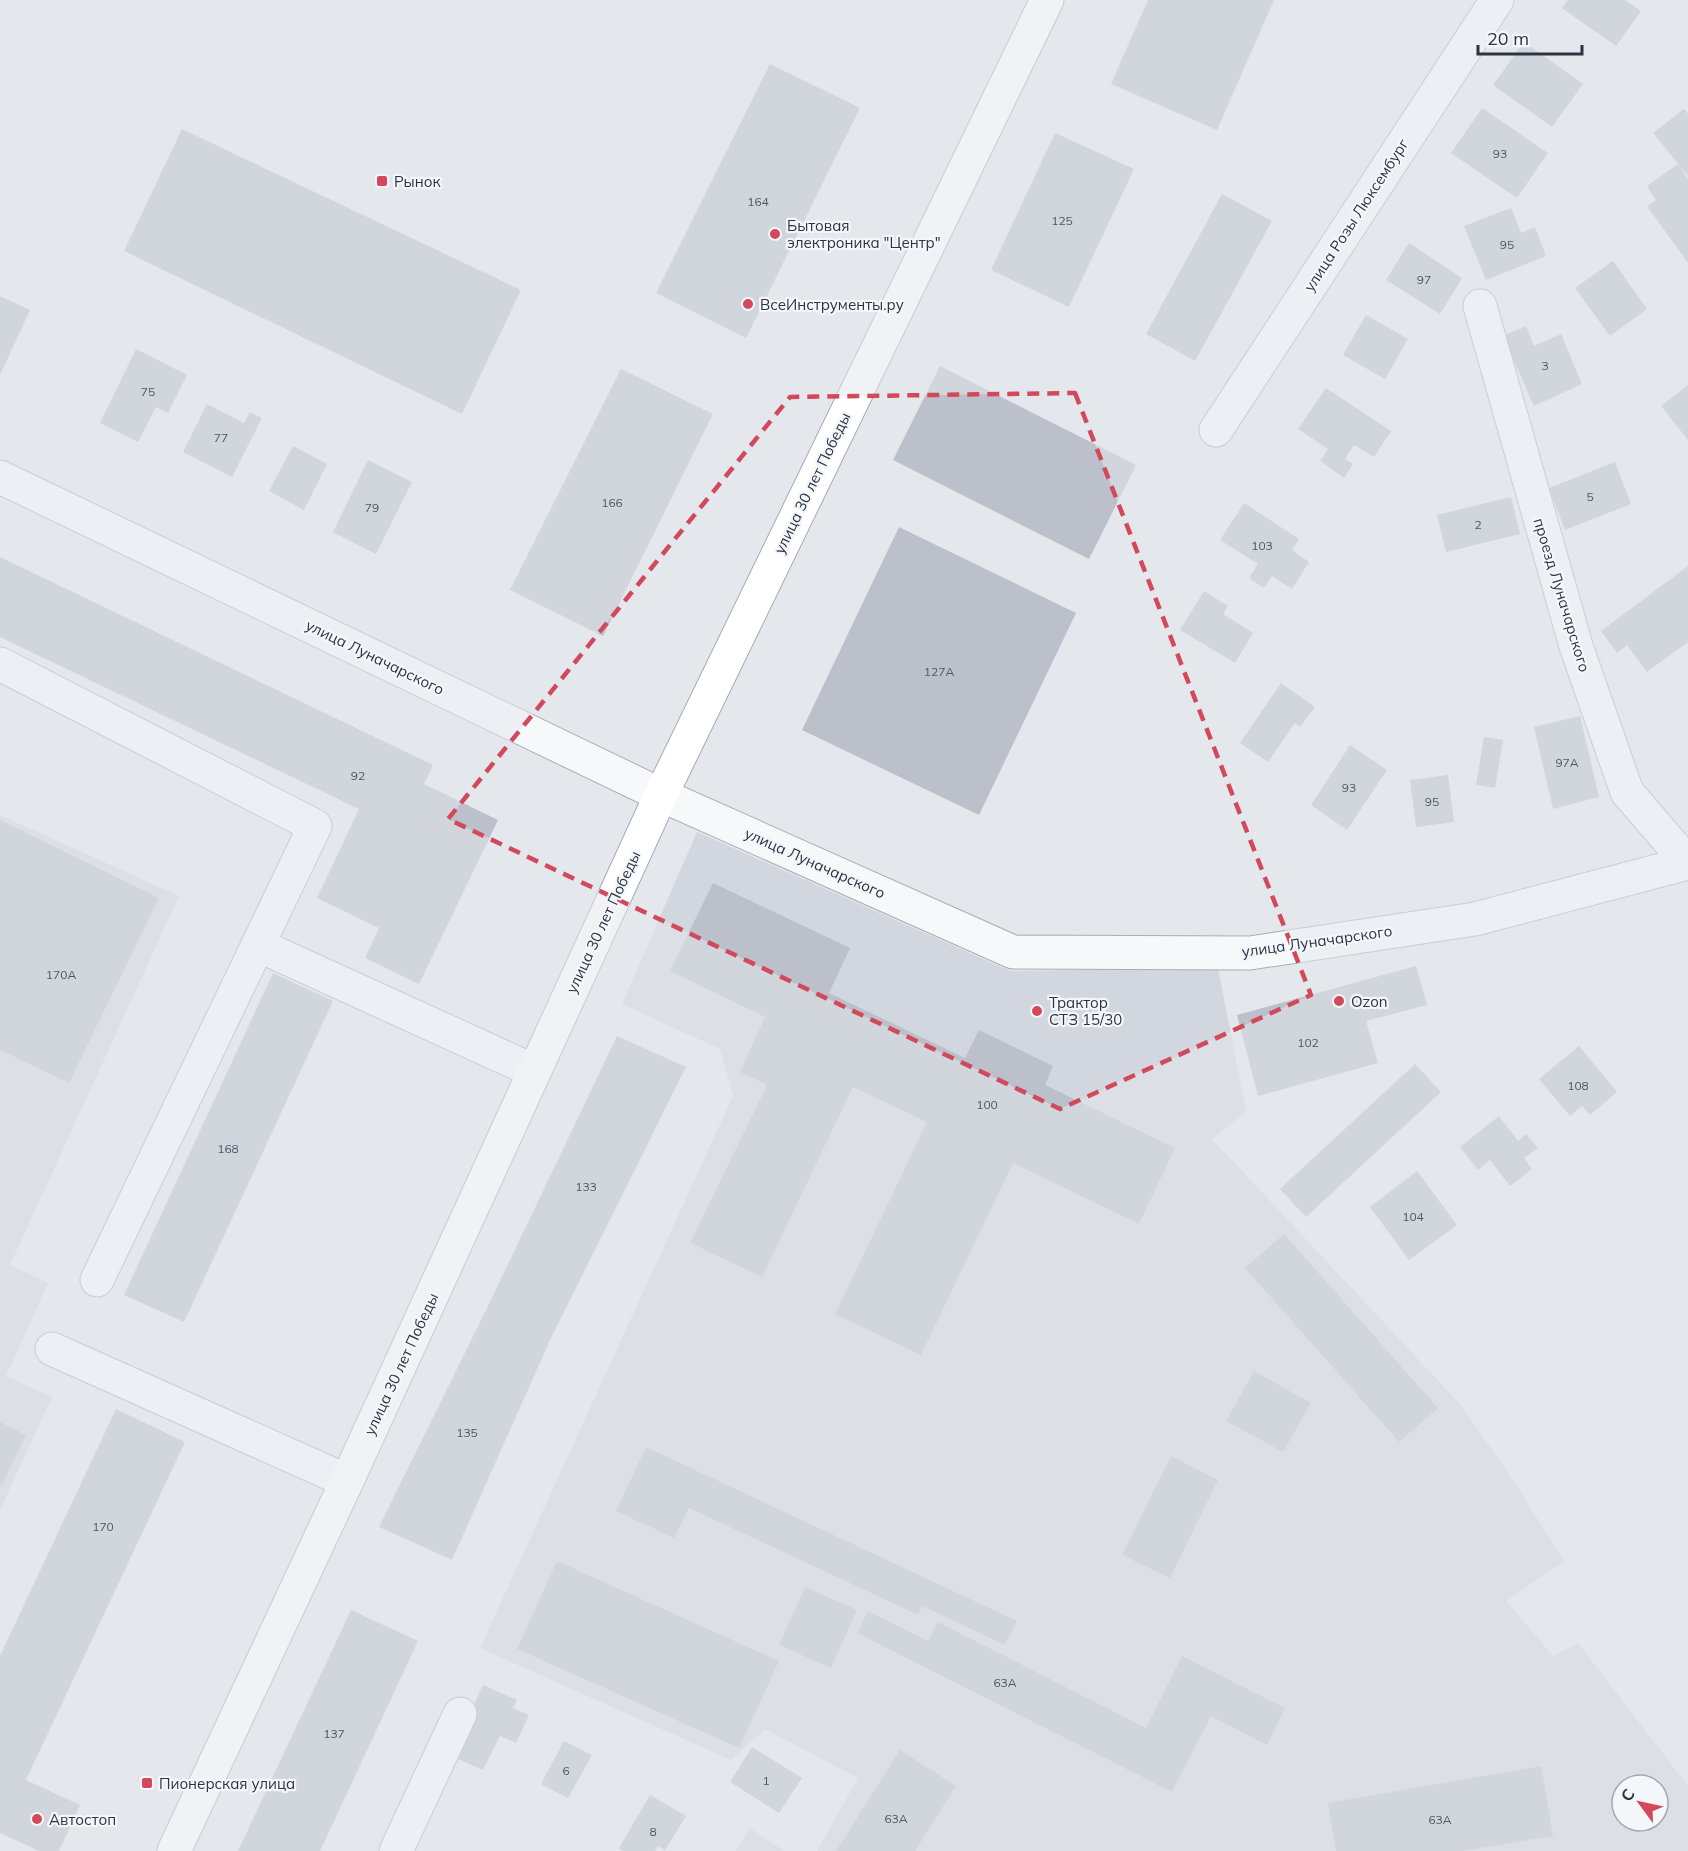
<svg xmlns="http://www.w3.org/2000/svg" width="1688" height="1851" font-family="Mulish,sans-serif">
	<rect width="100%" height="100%" fill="#e4e7ec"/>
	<!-- built -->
	<g fill="#d2d6de" fill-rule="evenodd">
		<path d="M0,815L179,896L10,1265L48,1283L6,1376L52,1397L0,1510Z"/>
		<path d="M697,832L1010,971L1218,968L1246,1112L1212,1139L1460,1404L1511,1477L1564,1561L1506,1601L1553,1656L1578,1643L1688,1786V1851H817L858,1778L765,1729L731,1760L480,1648L733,1096L720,1049L622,1004ZM1622,1785H1658V1821H1622Z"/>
		<path d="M750,1828L784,1851H735Z"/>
	</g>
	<!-- building -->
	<g fill="#bbc0ca">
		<path d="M1148,0H1274L1217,130L1111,84Z"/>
		<path d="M1568,0H1625L1641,11L1616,46L1562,8Z"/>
		<path d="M1524,42L1583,84L1552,127L1493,85Z"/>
		<path d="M770,64L860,108L746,338L656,293Z"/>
		<path d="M1482,108L1548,153L1517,198L1451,153Z"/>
		<path d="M1684,109L1688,114V176L1653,133Z"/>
		<path d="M182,129L521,290L462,414L124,251Z"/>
		<path d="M1055,133L1134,169L1069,307L991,270Z"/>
		<path d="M1678,164L1688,179V263L1647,206L1656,200L1647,186Z"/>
		<path d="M1222,194L1272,221L1195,361L1146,334Z"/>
		<path d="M1511,208L1521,233L1535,227L1546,256L1486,280L1464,226Z"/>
		<path d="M1409,243L1462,278L1440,314L1386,280Z"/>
		<path d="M1613,261L1647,309L1610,336L1575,288Z"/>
		<path d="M0,296L30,310L0,375Z"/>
		<path d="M1366,315L1408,339L1385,379L1343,355Z"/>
		<path d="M1526,326L1534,346L1561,334L1582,384L1534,406L1503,336Z"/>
		<path d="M136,349L187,375L168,413L156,407L138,442L100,423Z"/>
		<path d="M940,366L1136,465L1089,559L893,460Z"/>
		<path d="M621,369L713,414L603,636L510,590Z"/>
		<path d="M1688,385V440L1661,406Z"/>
		<path d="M1326,388L1391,431L1374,457L1354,445L1345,459L1353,464L1344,478L1320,461L1328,449L1298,429Z"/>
		<path d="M207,404L244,423L250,412L262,418L232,477L183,452Z"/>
		<path d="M293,446L327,464L304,510L269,491Z"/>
		<path d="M368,460L412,482L376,554L333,532Z"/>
		<path d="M1615,462L1631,504L1565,530L1549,488Z"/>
		<path d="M1511,497L1520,534L1446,552L1437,515Z"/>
		<path d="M1244,503L1299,539L1292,550L1309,562L1292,589L1272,576L1264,588L1249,578L1258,564L1220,540Z"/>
		<path d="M899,527L1076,613L979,815L802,730Z"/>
		<path d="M0,557L433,765L424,784L498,820L419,984L365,958L379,928L317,898L359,809L0,637Z"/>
		<path d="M1688,566V642L1647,672L1627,645L1617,653L1601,631Z"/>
		<path d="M1204,591L1228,606L1223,614L1253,633L1235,663L1180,630Z"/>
		<path d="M1281,683L1315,707L1300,727L1295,723L1268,762L1240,743Z"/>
		<path d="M1580,716L1599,797L1553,809L1534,727Z"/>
		<path d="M1484,737L1503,740L1495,788L1476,785Z"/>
		<path d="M1350,745L1387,770L1347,830L1311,805Z"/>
		<path d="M1448,775L1454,822L1416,827L1410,780Z"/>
		<path d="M0,820L159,898L69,1083L0,1050Z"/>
		<path d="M713,883L850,948L829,993L965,1058L979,1030L1053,1066L1045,1085L1175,1148L1139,1224L1013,1163L921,1355L835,1314L927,1122L853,1087L762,1277L690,1243L767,1085L740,1072L765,1017L670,971Z"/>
		<path d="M1416,966L1427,1005L1366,1021L1378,1063L1258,1096L1237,1015Z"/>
		<path d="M273,973L333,1001L184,1322L124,1295Z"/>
		<path d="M617,1036L686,1067L551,1338L452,1560L379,1527L488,1306Z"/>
		<path d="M1579,1046L1617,1092L1590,1115L1582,1106L1570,1116L1539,1079Z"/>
		<path d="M1415,1064L1441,1092L1306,1217L1280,1189Z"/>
		<path d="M1499,1116L1518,1141L1526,1134L1538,1148L1524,1158L1532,1169L1510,1186L1490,1160L1478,1170L1460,1147Z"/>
		<path d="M1417,1171L1457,1225L1409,1260L1370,1207Z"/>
		<path d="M1284,1234L1438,1408L1399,1442L1245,1268Z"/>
		<path d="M1254,1371L1311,1403L1283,1452L1226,1421Z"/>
		<path d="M116,1409L185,1442L26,1780L80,1805L59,1851H39L0,1833V1656Z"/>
		<path d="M0,1422L26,1435L2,1485L0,1484Z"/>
		<path d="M646,1447L1017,1621L1005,1645L922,1606L918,1615L689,1508L674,1538L616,1511Z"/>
		<path d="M1171,1456L1218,1480L1170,1578L1122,1555Z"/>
		<path d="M557,1561L779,1661L739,1748L517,1649Z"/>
		<path d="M805,1587L857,1610L831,1668L779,1645Z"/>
		<path d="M351,1610L418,1641L320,1851H238Z"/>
		<path d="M868,1611L928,1641L938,1622L1146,1728L1182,1656L1285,1708L1267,1745L1211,1716L1172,1792L857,1633Z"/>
		<path d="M483,1685L517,1700L513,1708L529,1715L516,1743L500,1736L483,1770L458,1759L475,1722L468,1718Z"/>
		<path d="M564,1741L592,1755L568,1798L541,1784Z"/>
		<path d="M752,1747L802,1778L779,1813L730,1782Z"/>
		<path d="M900,1750L956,1786L915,1851H836Z"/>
		<path d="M1541,1766L1553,1836L1463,1851H1336L1328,1803Z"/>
		<path d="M650,1795L686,1816L665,1850L658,1846L655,1851H623L619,1848Z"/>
	</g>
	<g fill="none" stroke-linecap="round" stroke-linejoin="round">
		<!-- minor casing -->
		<g stroke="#a9aeb7" stroke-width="35">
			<g id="minor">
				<path d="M1480,306L1576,646L1627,792L1688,863"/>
				<path d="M1216,430L1497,0"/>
				<path d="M0,477L661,795L1013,952L1250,953L1475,919L1688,863"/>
				<path d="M0,664L315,826L97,1280"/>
				<path d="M258,945L534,1071"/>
				<path d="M52,1349L347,1481"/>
				<path d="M396,1851L460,1714"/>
			</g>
		</g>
		<!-- major casing -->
		<g stroke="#a3abb8" stroke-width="35">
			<path id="major" d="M174,1851L347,1481L661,795L1047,0"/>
		</g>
		<!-- minor -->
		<use href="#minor" stroke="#f7f8fa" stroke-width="33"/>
		<!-- major -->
		<use href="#major" stroke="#fff" stroke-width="33"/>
	</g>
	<!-- marked area -->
	<path d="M0 0H1688V1851H0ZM1075,393L1311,995L1060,1109L448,819L790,397Z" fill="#e4e7ec" fill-opacity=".55" fill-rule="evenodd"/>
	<path fill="none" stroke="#d1495b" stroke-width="4.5" stroke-dasharray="12 8" stroke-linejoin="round" d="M1075,393L1311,995L1060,1109L448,819L790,397Z"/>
	<!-- markers -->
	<g fill="#d1495b" stroke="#f4f6f9" stroke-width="2">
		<rect x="376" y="175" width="12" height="12" rx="3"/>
		<circle cx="775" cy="234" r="6"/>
		<circle cx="748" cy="304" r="6"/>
		<circle cx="1339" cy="1001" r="6"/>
		<circle cx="1037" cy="1011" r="6"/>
		<rect x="141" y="1777" width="12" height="12" rx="3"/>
		<circle cx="37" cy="1819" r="6"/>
	</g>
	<g text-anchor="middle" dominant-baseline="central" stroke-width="4.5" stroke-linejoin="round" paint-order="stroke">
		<!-- number labels -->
		<g font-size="12" fill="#4f5766">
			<text x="1500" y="153">93</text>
			<text x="758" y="201">164</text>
			<text x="1062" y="220">125</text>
			<text x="1507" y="244">95</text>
			<text x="1424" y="279">97</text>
			<text x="1545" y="365">3</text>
			<text x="148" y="391">75</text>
			<text x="221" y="437">77</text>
			<text x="1590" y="496">5</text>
			<text x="612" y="502">166</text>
			<text x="372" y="507">79</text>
			<text x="1478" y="524">2</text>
			<text x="1262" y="545">103</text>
			<text x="939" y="671">127А</text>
			<text x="1567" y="762">97А</text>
			<text x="358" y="775">92</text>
			<text x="1349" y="787">93</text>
			<text x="1432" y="801">95</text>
			<text x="61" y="974">170А</text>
			<text x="1308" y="1042">102</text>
			<text x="1578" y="1085">108</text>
			<text x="987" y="1104">100</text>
			<text x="228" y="1148">168</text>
			<text x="586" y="1186">133</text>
			<text x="1413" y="1216">104</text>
			<text x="467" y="1432">135</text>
			<text x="103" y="1526">170</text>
			<text x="1005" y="1682">63А</text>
			<text x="334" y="1733">137</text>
			<text x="566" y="1770">6</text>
			<text x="766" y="1780">1</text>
			<text x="896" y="1818">63А</text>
			<text x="1440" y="1819">63А</text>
			<text x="653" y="1831">8</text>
		</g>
		<!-- poi labels -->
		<g font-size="15" fill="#2b3445" stroke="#f4f6f9" text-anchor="start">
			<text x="394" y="181">Рынок</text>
			<text x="787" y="225">Бытовая<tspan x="787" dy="17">электроника "Центр"</tspan></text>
			<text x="760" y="304">ВсеИнструменты.ру</text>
			<text x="1351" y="1001">Ozon</text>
			<text x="1049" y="1002">Трактор<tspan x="1049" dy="17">СТЗ 15/30</tspan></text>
			<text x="159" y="1783">Пионерская улица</text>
			<text x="49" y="1819">Автостоп</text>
		</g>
		<!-- street labels -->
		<g font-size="15" fill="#2b3445" stroke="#f4f6f9">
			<text transform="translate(1356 215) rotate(-57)">улица Розы Люксембург</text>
			<text transform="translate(812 483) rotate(-64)">улица 30 лет Победы</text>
			<text transform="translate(1562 595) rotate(73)">проезд Луначарского</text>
			<text transform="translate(375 657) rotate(26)">улица Луначарского</text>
			<text transform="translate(815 863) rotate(24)">улица Луначарского</text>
			<text transform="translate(603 922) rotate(-65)">улица 30 лет Победы</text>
			<text transform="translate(1317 941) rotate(-8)">улица Луначарского</text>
			<text transform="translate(401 1364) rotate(-65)">улица 30 лет Победы</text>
		</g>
	</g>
	<!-- north arrow -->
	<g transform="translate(1640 1803) rotate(303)"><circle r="28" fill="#f4f6f9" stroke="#a4a8b1" stroke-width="1.5"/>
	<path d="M0-4.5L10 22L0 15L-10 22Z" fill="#d1495b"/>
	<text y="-9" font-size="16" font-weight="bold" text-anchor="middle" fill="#2b3445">С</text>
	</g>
	<!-- scale -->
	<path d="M1478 45v9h104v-9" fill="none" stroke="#2b3445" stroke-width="3"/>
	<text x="1487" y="45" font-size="18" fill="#2b3445" stroke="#f4f6f9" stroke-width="4.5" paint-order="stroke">20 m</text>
</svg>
